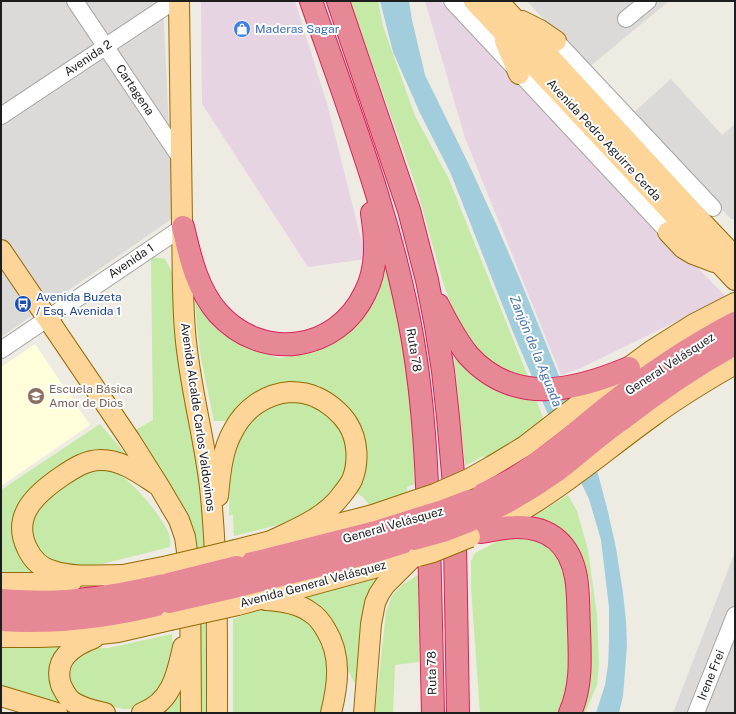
<svg xmlns="http://www.w3.org/2000/svg" width="736" height="714" font-family="'Public Sans',sans-serif">
	<rect width="100%" height="100%" fill="#eeebe2"/>
	<!-- residential -->
	<g fill="#dbdad9">
		<path d="M1,1H163L173,218L1,337Z"/>
		<path d="M527,1H669L588,68Z"/>
		<path d="M671,79L722,135L735,124V220L731,219L632,114Z"/>
		<path d="M735,552V713H673Z"/>
	</g>
	<!-- industrial -->
	<g fill="#e7d4e3">
		<path d="M201,1H295L328,107L366,259L308,267L202,104Z"/>
		<path d="M425,1H441L726,297L579,369L561,375L465,138Z"/>
	</g>
	<!-- education -->
	<path fill="#feffda" d="M35,344L90,425L1,486V367Z"/>
	<!-- grass -->
	<g fill="#c5e9a7">
		<path d="M350,1H378L383,26L415,116L448,177L531,384L499,373L463,333L444,286L416,186Z"/>
		<path d="M385,243L415,417L417,483L407,487L408,496L369,505L363,497L356,493L366,468L367,452L361,432L293,386L270,385L255,392L242,406L230,422L224,421H214L201,358L197,329L194,288L251,348L278,358L312,353L332,343L355,324L374,301L383,271Z"/>
		<path d="M151,257L165,259L172,272L179,333L196,450L204,526L207,713H197L190,530L134,431L153,420Z"/>
		<path d="M453,346L535,397L545,423L485,462L483,456L465,466Z"/>
		<path d="M282,402H296L309,405L319,409L328,416L338,425L343,433L350,458L335,497L294,521L234,536L233,515H229L230,480L234,448L254,413Z"/>
		<path d="M100,424L130,459L94,451L75,456L44,477L18,514L50,578L1,577V490Z"/>
		<path d="M98,471C103,471 109,470 114,472C130,477 163,518 169,534C171,538 170,543 170,547L102,564L84,567H62L40,555L29,529L39,503L78,475Z"/>
		<path d="M568,495L577,511L588,550L597,615L599,664L597,685L585,713H576L589,677L591,587L585,563L565,534L530,519Z"/>
		<path d="M510,535H526L550,546L566,560L573,672L563,713H480L471,588V561L475,553Z"/>
		<path d="M387,574L362,693L353,680L348,670L344,656L284,599Z"/>
		<path d="M418,575L419,662L395,665L393,713H375L386,612L392,596L402,585Z"/>
		<path d="M267,609L303,615L320,636L327,659V685L322,713H233V619L250,613Z"/>
		<path d="M172,634L173,663L169,682L140,708L132,709H123L95,702L77,694L70,682V675L71,669L75,662L81,656L87,651L97,648H108Z"/>
		<path d="M69,645L63,650L72,707L1,689V646Z"/>
		<path d="M181,686L182,713H162L171,705Z"/>
	</g>
	<!-- water -->
	<path fill="#a2cddd" d="M380,1H409L412,20L425,75L471,169L497,226L519,277L597,470L608,512L616,548L623,593L626,621L627,646L623,696L619,713H596L605,685L608,665L609,642V607L601,540L589,499L549,417L513,332L451,174L420,113L393,52Z"/>
	<g fill="none" stroke-linecap="round" stroke-linejoin="round">
		<!-- minor casing -->
		<g stroke="#a4a4a4" stroke-width="18">
			<g id="minor">
				<path d="M75,1L181,159"/>
				<path d="M452,1L668,232"/>
				<path d="M626,19L648,1"/>
				<path d="M556,41L713,208"/>
				<path d="M1,116L174,1"/>
				<path d="M1,350L183,227"/>
				<path d="M696,713L735,615"/>
			</g>
		</g>
		<!-- major casing -->
		<g stroke="#956900" stroke-width="22">
			<g id="major">
				<path d="M179,1C180,75 181,149 182,224C183,260 182,295 185,331C189,384 204,435 210,487C218,562 217,638 217,713"/>
				<path d="M474,1L735,280"/>
				<path d="M498,1L700,220L735,257"/>
				<path d="M522,21L540,30L556,41"/>
				<path d="M505,41L519,74"/>
				<path d="M668,232L683,248L693,254L714,262"/>
				<path d="M1,250L130,440L159,486L179,520L185,537L190,573L191,713"/>
				<path d="M469,479L492,466L525,446L582,402L651,351L694,324L735,303"/>
				<path d="M218,496C220,475 222,450 233,431C244,409 265,394 290,392C299,392 308,393 316,397C328,402 341,413 348,424C358,440 359,463 352,480C349,486 344,492 340,497C323,519 293,530 269,542"/>
				<path d="M488,529C548,500 599,455 653,416C679,397 707,380 735,364"/>
				<path d="M236,550L373,515L414,501"/>
				<path d="M123,575C101,575 74,578 53,571C41,568 32,559 27,548C11,515 37,493 62,476C74,468 86,460 101,460C122,460 139,473 156,484"/>
				<path d="M109,577L123,575L168,566"/>
				<path d="M1,583H38L72,581"/>
				<path d="M266,600C281,601 298,603 310,612C317,616 322,623 326,630C342,656 338,685 331,713"/>
				<path d="M238,605L418,556"/>
				<path d="M1,637H39L91,635L118,632L170,620"/>
				<path d="M94,638C73,646 53,659 61,685C64,691 67,698 73,702C82,708 95,711 105,713"/>
				<path d="M1,696L57,713"/>
				<path d="M142,713C172,702 177,674 183,647"/>
				<path d="M364,713L371,624L375,603L379,594L385,585L411,559"/>
			</g>
		</g>
		<!-- highway casing -->
		<g stroke="#d9225a" stroke-width="24">
			<g id="highway">
				<path d="M311,1C350,113 393,224 413,341C424,406 427,471 429,537C430,596 432,654 433,713"/>
				<path d="M338,1L409,210L427,280L436,326L443,371L448,417L454,485L458,713"/>
				<path d="M183,227C190,257 197,289 218,313C262,362 337,352 365,293C378,268 376,240 372,213"/>
				<path d="M438,305C447,323 456,340 468,355C514,406 574,391 629,368"/>
				<path d="M469,501C484,493 499,487 513,479C548,458 578,430 610,405C649,374 691,346 735,323"/>
				<path d="M469,521C500,507 531,489 559,469C580,453 599,435 621,420C657,392 695,366 735,344"/>
				<path d="M481,532C493,530 505,527 517,527C550,527 570,544 576,577C579,594 578,612 579,629C580,658 582,686 570,713"/>
				<path d="M237,567L376,532L414,520"/>
				<path d="M238,586L376,551L414,539"/>
				<path d="M1,600C29,602 59,603 87,599C115,596 142,590 169,584"/>
				<path d="M1,620C58,624 114,616 169,602"/>
			</g>
		</g>
		<!-- minor -->
		<use href="#minor" stroke="#fff" stroke-width="16"/>
		<!-- major -->
		<use href="#major" stroke="#fdd599" stroke-width="20"/>
		<!-- highway -->
		<use href="#highway" stroke="#e78896" stroke-width="22"/>
		<!-- major-bridge casing -->
		<g stroke="#956900" stroke-width="22" stroke-linecap="butt">
			<g id="major-bridge">
				<path d="M414,501L435,494L469,479"/>
				<path d="M418,556L433,552L470,537"/>
				<path d="M168,566L236,550"/>
				<path d="M170,620L238,605"/>
			</g>
		</g>
		<!-- highway-bridge casing -->
		<g stroke="#d9225a" stroke-width="24" stroke-linecap="butt">
			<g id="highway-bridge">
				<path d="M414,520L443,511L469,501"/>
				<path d="M414,539L443,531L469,521"/>
				<path d="M169,584L237,567"/>
				<path d="M169,602L238,586"/>
			</g>
		</g>
		<!-- major-bridge -->
		<use href="#major-bridge" stroke="#fdd599" stroke-width="20"/>
		<!-- highway-bridge -->
		<use href="#highway-bridge" stroke="#e78896" stroke-width="22"/>
	</g>
	<!-- icons -->
	<defs>
		<g id="shop-disc" transform="scale(0.9)"><circle r="9.5" fill="#3f7fe0" stroke="#fff"/><path d="M-5-2.5h2.3a2.7 3.5 0 0 1 5.4 0H5L5.5 6h-11ZM-1.5-2.5h3a1.5 2.3 0 0 0-3 0Z" fill="#fff"/></g>
		<g id="bus-disc" transform="scale(0.9)"><circle r="9.5" fill="#1a4fb4" stroke="#fff"/><path d="M-5-6H5V4H4V6H2V4H-2V6H-4V4H-5ZM-3.5-4V0h7V-4ZM-3.5 1.2v1.5H-2V1.2ZM2 1.2v1.5H3.5V1.2Z" fill="#fff"/></g>
		<g id="school-disc" transform="scale(0.9)"><circle r="9.5" fill="#8d6e63" stroke="#fff"/><path d="M0-5L7-2L0 1L-7-2ZM-4 1L0 2.5L4 1V4Q0 6-4 4Z" fill="#fff"/></g>
	</defs>
	<g fill-rule="evenodd">
		<use href="#shop-disc" x="242" y="29"/>
		<use href="#bus-disc" x="23" y="304"/>
		<use href="#school-disc" x="36" y="396"/>
	</g>
	<g text-anchor="middle" dominant-baseline="central" stroke-width="4" stroke-linejoin="round" paint-order="stroke">
		<!-- shop labels -->
		<g font-size="12" fill="#366cbe" stroke="#fff" text-anchor="start">
			<text x="255" y="29">Maderas Sagar</text>
		</g>
		<!-- street labels -->
		<g font-size="12" fill="#1d1d1d" stroke="#fff">
			<text transform="translate(88 58) rotate(-34)">Avenida 2</text>
			<text transform="translate(135 90) rotate(56)">Cartagena</text>
			<text transform="translate(604 140) rotate(47)">Avenida Pedro Aguirre Cerda</text>
			<text transform="translate(131 261) rotate(-34)">Avenida 1</text>
			<text transform="translate(414 350) rotate(81)">Ruta 78</text>
			<text transform="translate(670 364) rotate(-33)">General Velásquez</text>
			<text transform="translate(198 417) rotate(82)">Avenida Alcalde Carlos Valdovinos</text>
			<text transform="translate(393 525) rotate(-16)">General Velásquez</text>
			<text transform="translate(313 584) rotate(-15)">Avenida General Velásquez</text>
			<text transform="translate(432 673) rotate(-91)">Ruta 78</text>
			<text transform="translate(711 675) rotate(-68)">Irene Frei</text>
		</g>
		<!-- transit labels -->
		<g font-size="12" fill="#164399" stroke="#fff" text-anchor="start">
			<text x="36" y="297">Avenida Buzeta<tspan x="36" dy="14">/ Esq. Avenida 1</tspan></text>
		</g>
		<!-- education labels -->
		<g font-size="12" fill="#785e54" stroke="#fff" text-anchor="start">
			<text x="49" y="389">Escuela Básica<tspan x="49" dy="14">Amor de Dios</tspan></text>
		</g>
		<!-- water labels -->
		<g font-size="13" font-style="italic" fill="#4877ad" stroke="#fff">
			<text transform="translate(536 351) rotate(68)">Zanjón de la Aguada</text>
		</g>
	</g>
	<!-- border -->
	<rect width="736" height="714" fill="none" stroke="#1d1d1d" stroke-width="4"/>
</svg>
